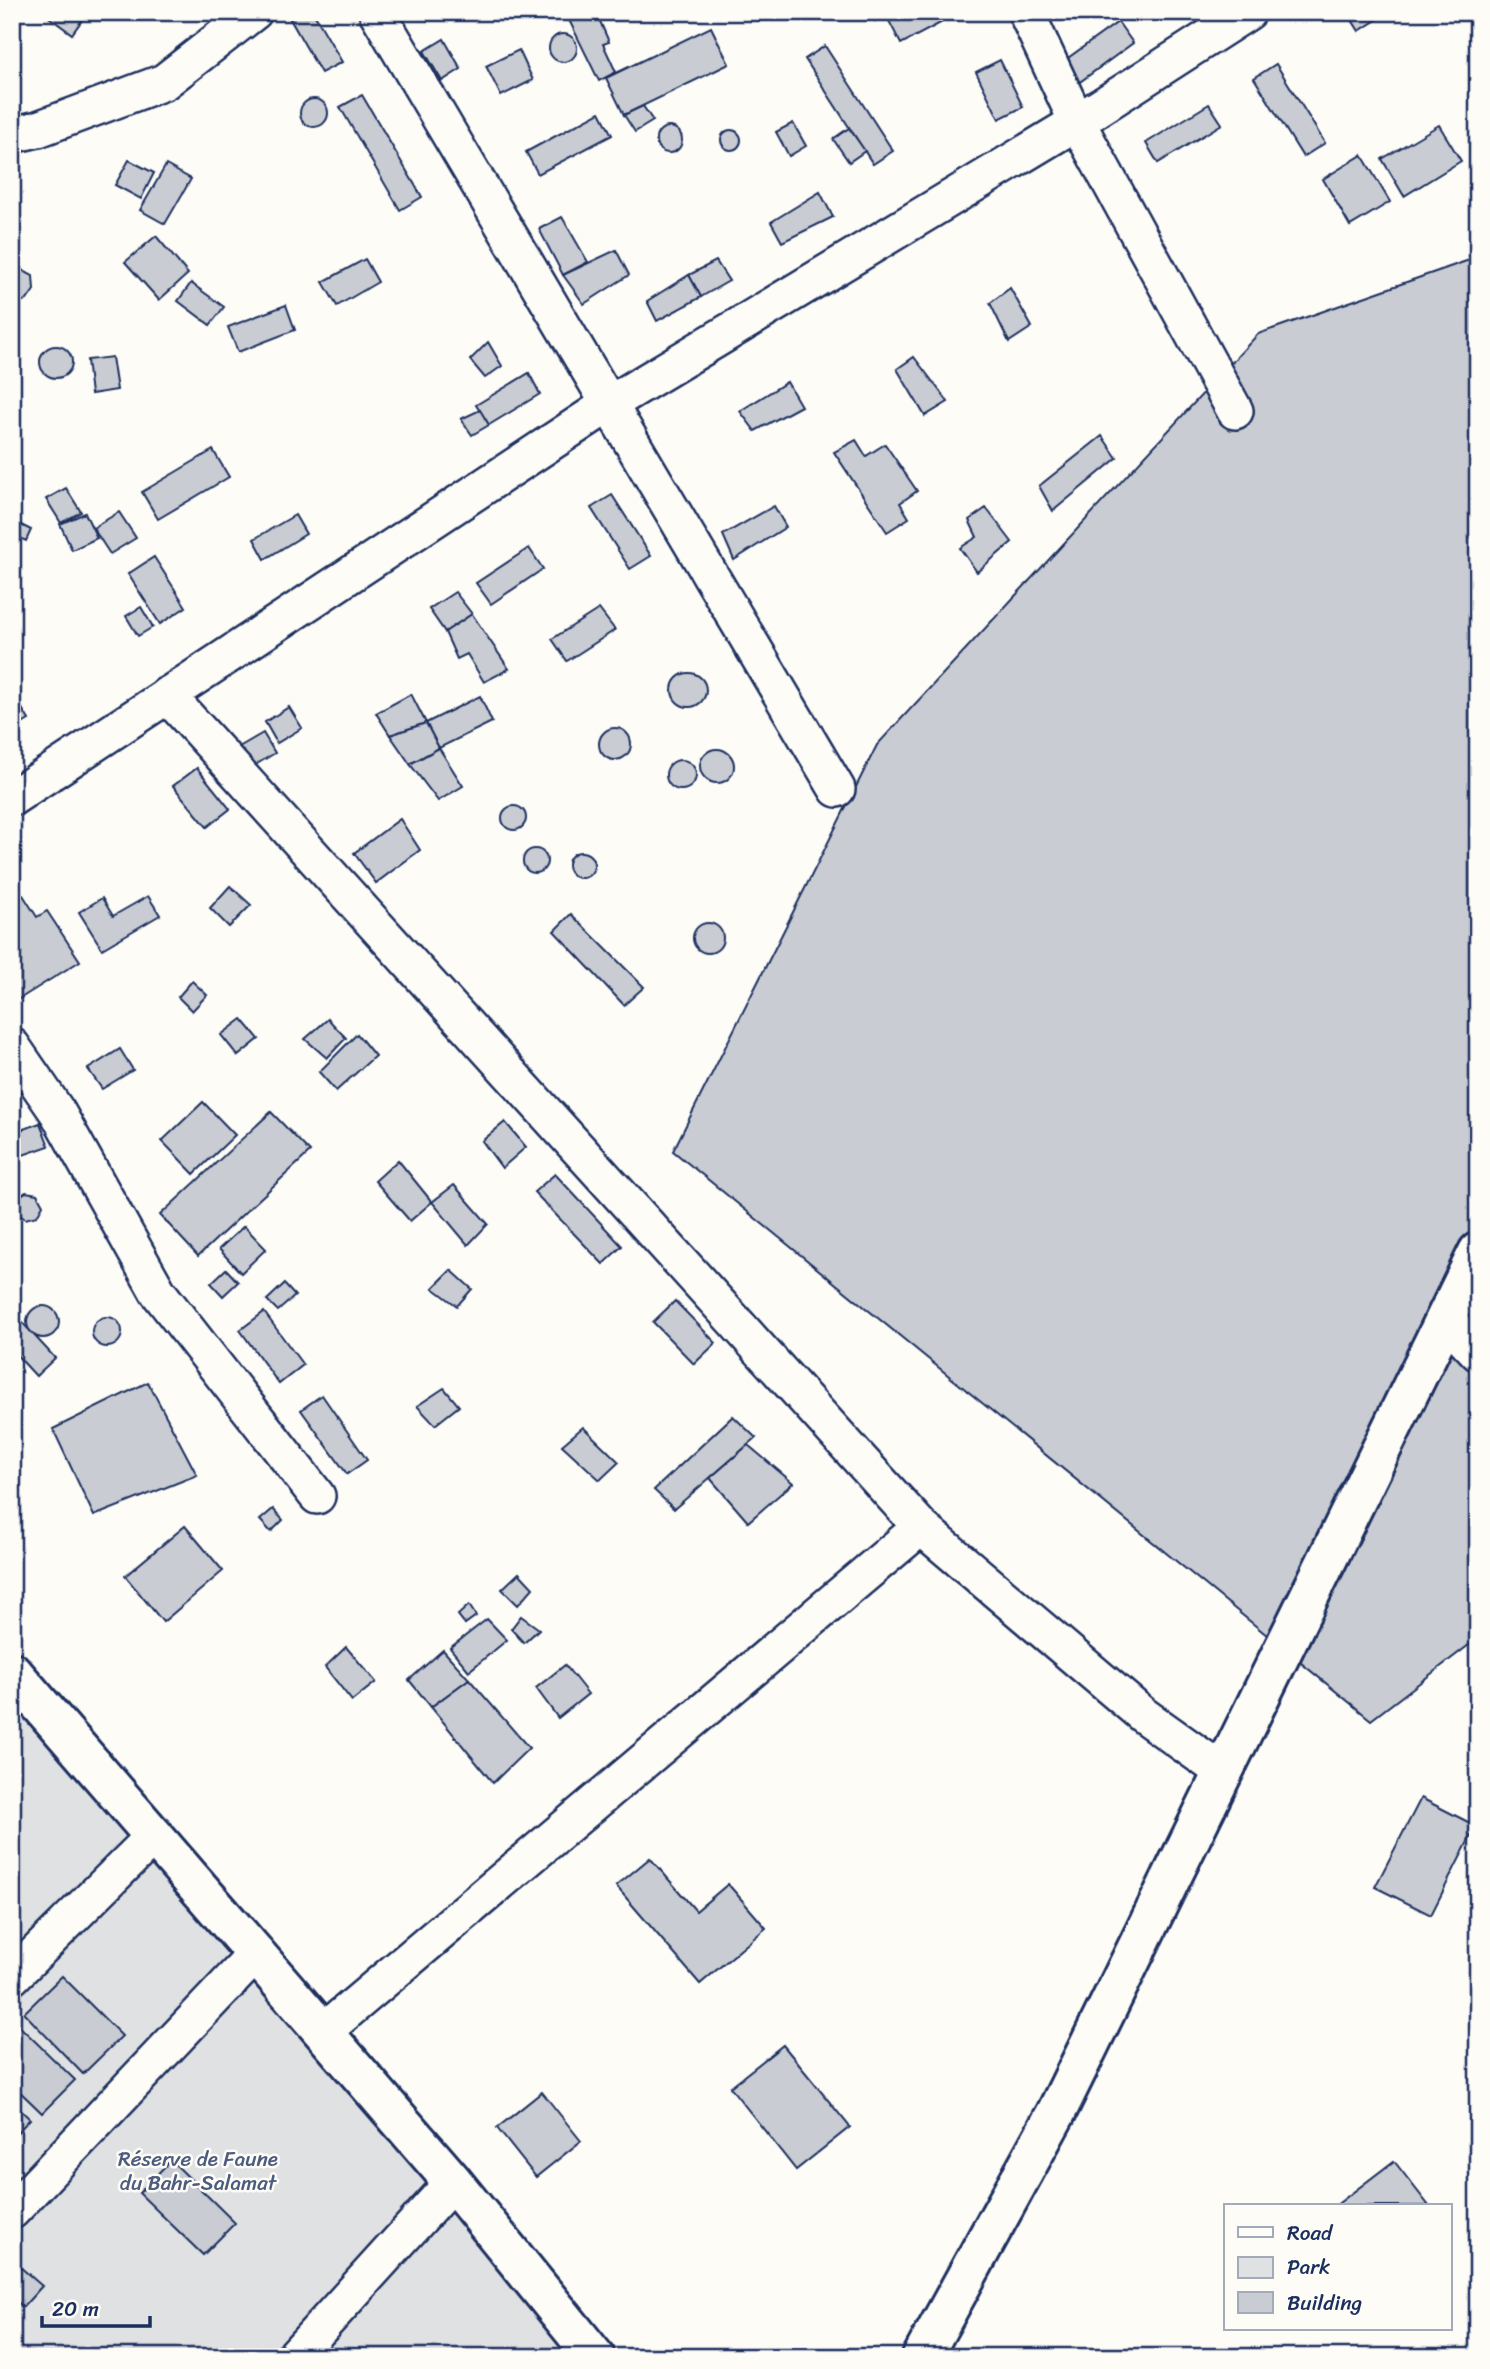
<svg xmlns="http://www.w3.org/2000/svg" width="1490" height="2369" font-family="Sriracha,sans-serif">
	<rect width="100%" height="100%" fill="#fdfcf7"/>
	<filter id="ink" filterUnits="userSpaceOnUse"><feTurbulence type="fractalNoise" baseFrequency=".0143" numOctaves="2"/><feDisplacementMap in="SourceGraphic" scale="14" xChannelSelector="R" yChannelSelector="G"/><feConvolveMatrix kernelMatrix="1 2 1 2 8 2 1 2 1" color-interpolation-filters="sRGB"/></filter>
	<g filter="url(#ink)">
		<!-- green -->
		<path fill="#e0e1e3" stroke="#7e88a0" stroke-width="2" d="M12,1669L595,2357H12Z"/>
		<!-- building -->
		<g fill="#c9ccd3" stroke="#1b2f5e" stroke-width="2">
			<path d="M42,12H85L87,13L72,34Z"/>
			<path d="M302,12H313L342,62L321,73L290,19Z"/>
			<path d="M546,12H571L559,20L550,17Z"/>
			<path d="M586,12H596L609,42L603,44L616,72L599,81L569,20Z"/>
			<path d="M870,12H947L950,18L901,44L886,15L875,21Z"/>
			<path d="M1347,12H1378L1381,17L1359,31Z"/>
			<path d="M1118,22L1133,43L1077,84L1061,63Z"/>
			<path d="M711,27L729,64L624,115L606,78Z"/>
			<circle cx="563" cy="48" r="14"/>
			<path d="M444,39L461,69L442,81L424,51Z"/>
			<path d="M825,46L893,151L873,164L805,59Z"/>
			<path d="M519,50L533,80L501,96L486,66Z"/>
			<path d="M1000,60L1023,107L999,119L976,72Z"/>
			<path d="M1276,64L1325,143L1303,157L1254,78Z"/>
			<path d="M362,95L422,197L400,210L340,107Z"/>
			<circle cx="314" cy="113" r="14"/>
			<path d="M1209,104L1222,124L1158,163L1146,143Z"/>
			<path d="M643,106L653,121L635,132L624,115Z"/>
			<path d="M600,112L612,135L538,174L526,152Z"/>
			<path d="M793,123L806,146L789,156L776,132Z"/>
			<path d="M1439,125L1461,161L1404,196L1382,159Z"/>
			<circle cx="669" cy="140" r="13"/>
			<path d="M849,128L865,151L849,162L833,139Z"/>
			<circle cx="731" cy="140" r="10"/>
			<path d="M1362,155L1390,202L1350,226L1323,179Z"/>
			<path d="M129,160L154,173L141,199L115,185Z"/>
			<path d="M166,165L191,179L165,224L140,210Z"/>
			<path d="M820,192L833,217L782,242L771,222Z"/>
			<path d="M562,217L588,262L563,275L539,229Z"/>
			<path d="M156,236L188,274L159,300L125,262Z"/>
			<path d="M616,250L629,275L584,304L563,275Z"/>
			<path d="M1478,257V1638L1371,1720L673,1151L877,745L1258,334Z"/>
			<path d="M365,259L378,282L337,306L323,282Z"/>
			<path d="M716,261L729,281L701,297L689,275Z"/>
			<path d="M20,269L33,276L34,290L27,300L17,302L12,300V271Z"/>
			<path d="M689,275L701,297L657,321L647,301Z"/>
			<path d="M191,283L224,307L210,325L178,301Z"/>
			<path d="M1010,288L1032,327L1009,342L990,303Z"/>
			<path d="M286,305L295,330L238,352L228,327Z"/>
			<path d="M488,342L502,366L485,378L470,360Z"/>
			<circle cx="56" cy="362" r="16"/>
			<path d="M112,357L117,390L91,394L87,360Z"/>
			<path d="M914,357L948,402L925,416L897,369Z"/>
			<path d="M529,373L540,394L489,425L476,405Z"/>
			<path d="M787,382L801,406L755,431L740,411Z"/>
			<path d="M480,410L489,425L472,435L461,419Z"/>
			<path d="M1102,436L1117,458L1053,511L1039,486Z"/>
			<path d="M856,440L866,456L885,444L917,491L900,503L909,518L887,532L834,452Z"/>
			<path d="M213,450L229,477L158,519L142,492Z"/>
			<path d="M66,488L81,512L61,523L46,499Z"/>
			<path d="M612,495L651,556L630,569L591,508Z"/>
			<path d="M774,506L786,527L734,560L723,535Z"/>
			<path d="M986,508L1012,542L977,572L960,548L977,537L969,520Z"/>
			<path d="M119,512L136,538L110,554L93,528Z"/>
			<path d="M85,513L97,538L72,550L60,524Z"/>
			<path d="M295,515L306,534L265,559L254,539Z"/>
			<path d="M17,523L31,530L26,541L12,534Z"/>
			<path d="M529,548L543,569L491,604L476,583Z"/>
			<path d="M154,557L186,607L160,624L128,574Z"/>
			<path d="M455,592L472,614L445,632L429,609Z"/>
			<path d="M141,607L153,627L138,636L126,616Z"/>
			<path d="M599,609L615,630L567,661L552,639Z"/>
			<path d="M472,614L509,669L484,682L467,654L457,659L445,632Z"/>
			<circle cx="689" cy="690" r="17"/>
			<path d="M12,692L29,720L12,730Z"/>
			<path d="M411,694L426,723L390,735L376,713Z"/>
			<path d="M480,696L492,722L439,748L426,723Z"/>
			<path d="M289,707L302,728L277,743L265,722Z"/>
			<path d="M426,723L439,748L410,764L390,735Z"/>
			<circle cx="615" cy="744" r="16"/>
			<path d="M263,733L275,753L252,767L239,747Z"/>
			<path d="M439,748L463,786L438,801L410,764Z"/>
			<circle cx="717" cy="766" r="17"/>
			<circle cx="681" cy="775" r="15"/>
			<path d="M197,768L230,809L207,827L173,786Z"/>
			<circle cx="514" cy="818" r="12"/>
			<path d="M400,819L420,850L376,883L354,853Z"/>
			<circle cx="535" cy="861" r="12"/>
			<circle cx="581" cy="865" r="13"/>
			<path d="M230,886L251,905L229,927L210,908Z"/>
			<path d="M23,895L37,917L47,911L80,961L16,1001L12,995V902Z"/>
			<path d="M148,896L160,915L102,949L79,912L102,898L113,916Z"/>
			<path d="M571,914L644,987L624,1005L554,931Z"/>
			<circle cx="708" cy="938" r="15"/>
			<path d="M192,981L207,995L192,1011L178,997Z"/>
			<path d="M242,1019L259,1039L238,1056L221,1035Z"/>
			<path d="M328,1019L346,1038L327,1058L305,1039Z"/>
			<path d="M357,1034L375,1056L336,1091L319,1072Z"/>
			<path d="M120,1049L133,1070L102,1089L88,1069Z"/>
			<path d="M203,1102L235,1135L194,1174L162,1141Z"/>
			<path d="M271,1112L310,1152L198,1256L160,1215Z"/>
			<path d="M505,1122L526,1147L502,1168L482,1141Z"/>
			<path d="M40,1123L49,1146L20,1156L12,1133Z"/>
			<path d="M398,1160L432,1202L410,1221L375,1181Z"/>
			<path d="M555,1174L622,1246L603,1264L534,1192Z"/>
			<path d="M454,1185L488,1224L468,1245L432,1202Z"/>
			<path d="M26,1192L37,1194L43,1205L37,1216L25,1219L15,1211V1199Z"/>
			<path d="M244,1226L266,1249L241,1273L219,1249Z"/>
			<path d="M226,1269L238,1282L223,1296L211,1283Z"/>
			<path d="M451,1270L472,1289L457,1306L433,1288Z"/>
			<path d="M284,1284L295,1296L278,1311L267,1300Z"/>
			<path d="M675,1301L716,1343L694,1364L653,1322Z"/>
			<circle cx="43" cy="1322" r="16"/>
			<path d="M264,1312L303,1365L279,1384L240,1330Z"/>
			<circle cx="107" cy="1332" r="15"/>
			<path d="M20,1320L55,1358L36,1376L12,1350V1327Z"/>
			<path d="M148,1382L197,1475L94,1516L53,1429Z"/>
			<path d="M444,1388L459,1406L435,1425L417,1406Z"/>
			<path d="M322,1395L367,1460L347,1474L301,1410Z"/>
			<path d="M733,1416L756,1438L674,1509L654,1490Z"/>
			<path d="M583,1427L619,1462L600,1480L562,1445Z"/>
			<path d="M748,1445L793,1483L748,1522L710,1478Z"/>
			<path d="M273,1509L283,1520L271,1532L260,1520Z"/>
			<path d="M185,1526L223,1571L163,1622L125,1576Z"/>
			<path d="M519,1573L533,1588L518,1605L502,1589Z"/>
			<path d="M469,1605L476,1616L465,1624L458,1615Z"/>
			<path d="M521,1616L539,1629L524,1643L511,1629Z"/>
			<path d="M487,1619L507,1640L469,1671L450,1648Z"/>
			<path d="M346,1647L376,1682L352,1701L325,1667Z"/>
			<path d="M443,1650L469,1679L431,1707L409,1680Z"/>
			<path d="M565,1665L588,1694L558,1718L536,1688Z"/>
			<path d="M469,1679L529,1748L493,1783L431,1707Z"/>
			<path d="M1421,1798L1476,1826L1431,1915L1375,1887Z"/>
			<path d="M650,1858L696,1911L728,1884L766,1928L700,1984L616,1886Z"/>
			<path d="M62,1976L122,2036L83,2074L24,2013Z"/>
			<path d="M12,2019L75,2080L42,2113L12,2084Z"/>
			<path d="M783,2045L850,2127L796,2170L730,2087Z"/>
			<path d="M542,2092L581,2141L536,2177L497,2128Z"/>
			<path d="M12,2102L30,2119L12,2138Z"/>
			<path d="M171,2160L235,2223L203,2255L139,2193Z"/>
			<path d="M1394,2161L1429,2206H1335Z"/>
			<path d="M19,2266L42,2286L23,2307L12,2297V2273Z"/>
		</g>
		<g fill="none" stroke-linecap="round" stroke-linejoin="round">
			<!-- minor casing -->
			<g stroke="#1b2f5e" stroke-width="40">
				<g id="minor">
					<path d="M377,12L837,789"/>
					<path d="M1026,12L1077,122L1235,411"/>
					<path d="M12,135L38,129L164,82L254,12"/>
					<path d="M167,695L921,1527L1143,1715L1223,1772"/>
					<path d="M12,798L609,404L1077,122L1248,12"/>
					<path d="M12,1046L58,1113L158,1292L317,1496"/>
					<path d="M1445,1318L1478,1353"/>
					<path d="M12,1977L155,1835"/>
					<path d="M324,2031L921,1527"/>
					<path d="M12,2211L257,1953"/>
					<path d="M294,2357L453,2182"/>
				</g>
			</g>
			<!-- secondary casing -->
			<g stroke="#1b2f5e" stroke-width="44">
				<path id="secondary" d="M922,2357L1056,2113L1478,1252"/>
			</g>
			<!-- primary casing -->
			<g stroke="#1b2f5e" stroke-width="44">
				<path id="primary" d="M12,1672L453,2182L595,2357"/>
			</g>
			<!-- minor -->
			<use href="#minor" stroke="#fdfcf7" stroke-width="35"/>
			<!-- secondary -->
			<use href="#secondary" stroke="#fdfcf7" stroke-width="38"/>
			<!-- primary -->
			<use href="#primary" stroke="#fdfcf7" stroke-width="38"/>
		</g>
	</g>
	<g text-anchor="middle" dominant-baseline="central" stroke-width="5" stroke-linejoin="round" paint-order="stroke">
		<!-- park labels -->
		<g font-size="21" fill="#4c5c7f" stroke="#fdfcf7">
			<text x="198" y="2159">Réserve de Faune<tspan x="198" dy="24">du Bahr-Salamat</tspan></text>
		</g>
	</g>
	<!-- margin -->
	<rect width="1490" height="2369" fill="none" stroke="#fdfcf7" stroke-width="42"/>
	<rect x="21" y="21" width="1448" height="2327" fill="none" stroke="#1b2f5e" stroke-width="2.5" filter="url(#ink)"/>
	<!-- legend -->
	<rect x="1224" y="2204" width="228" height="126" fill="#fdfcf7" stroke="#a3aaba" stroke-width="2"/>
	<rect x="1238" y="2227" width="35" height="10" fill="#fdfcf7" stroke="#a3aaba" stroke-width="2"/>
	<text x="1287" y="2240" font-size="21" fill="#1b2f5e">Road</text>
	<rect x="1238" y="2257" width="35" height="21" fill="#e0e1e3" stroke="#a3aaba" stroke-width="2"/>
	<text x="1287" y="2274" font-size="21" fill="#1b2f5e">Park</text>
	<rect x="1238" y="2292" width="35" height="21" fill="#c9ccd3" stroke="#a3aaba" stroke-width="2"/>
	<text x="1287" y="2310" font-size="21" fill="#1b2f5e">Building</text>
	<!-- scale -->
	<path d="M42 2316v10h108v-10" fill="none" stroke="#1b2f5e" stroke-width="3.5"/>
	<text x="52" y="2316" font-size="21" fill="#1b2f5e" stroke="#fdfcf7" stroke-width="5" paint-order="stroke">20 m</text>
</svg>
